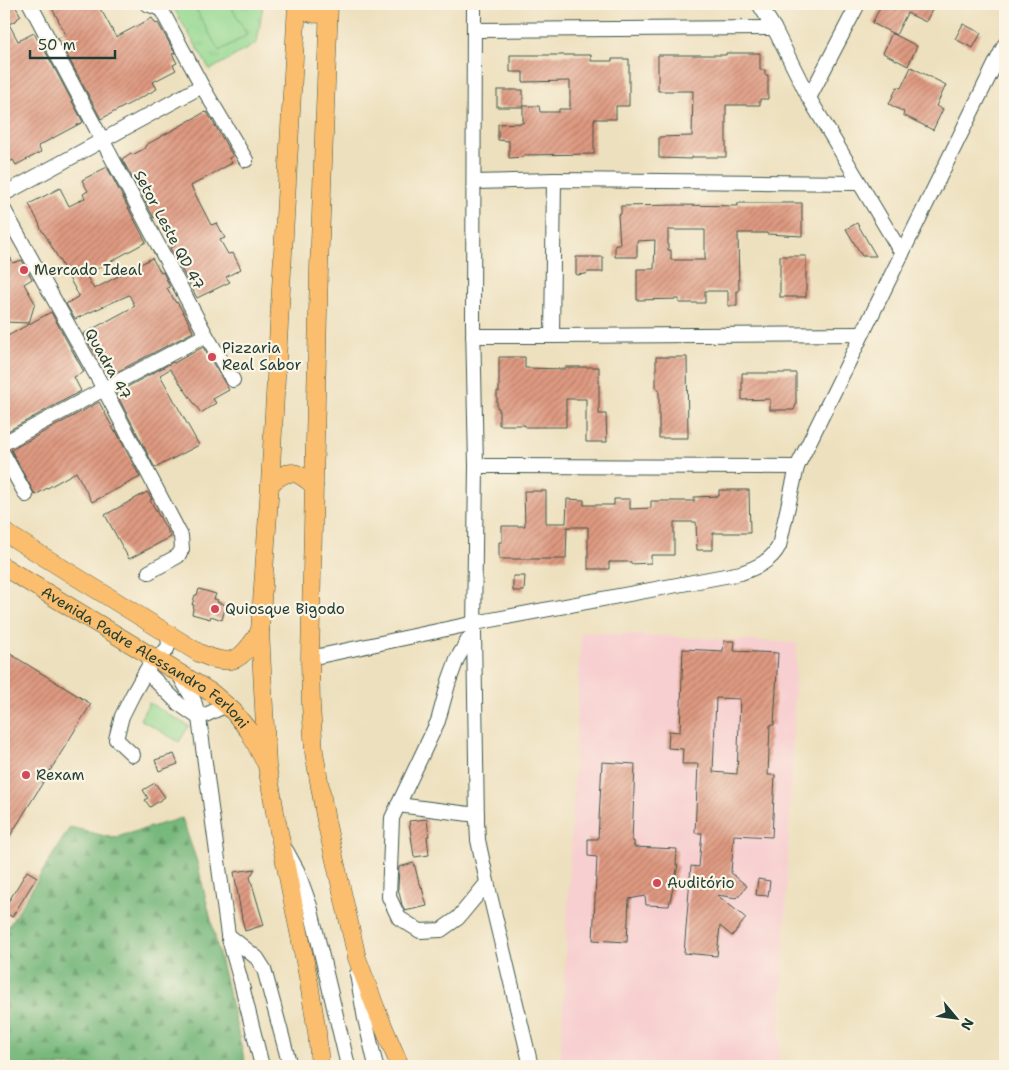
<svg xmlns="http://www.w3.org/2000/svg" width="1009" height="1070" font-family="'Shantell Sans',sans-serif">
	<defs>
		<pattern id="grass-tufts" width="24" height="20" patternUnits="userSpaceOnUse" patternTransform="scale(1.25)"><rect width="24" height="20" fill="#94d891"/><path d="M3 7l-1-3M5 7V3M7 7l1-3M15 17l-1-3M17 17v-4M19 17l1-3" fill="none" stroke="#7fba7e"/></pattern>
		<pattern id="forest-firs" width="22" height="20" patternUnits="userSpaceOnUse" patternTransform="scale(1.25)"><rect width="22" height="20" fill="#77b87b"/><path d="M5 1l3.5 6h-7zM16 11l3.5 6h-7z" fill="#619766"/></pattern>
		<pattern id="building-hatch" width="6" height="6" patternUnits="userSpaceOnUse" patternTransform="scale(1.25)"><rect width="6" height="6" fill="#df9981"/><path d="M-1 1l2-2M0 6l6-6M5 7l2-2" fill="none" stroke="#b47e6a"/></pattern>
	</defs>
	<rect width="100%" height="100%" fill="#fcf5e5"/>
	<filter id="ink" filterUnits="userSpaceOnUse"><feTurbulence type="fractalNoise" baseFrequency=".02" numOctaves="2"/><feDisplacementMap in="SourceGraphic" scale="10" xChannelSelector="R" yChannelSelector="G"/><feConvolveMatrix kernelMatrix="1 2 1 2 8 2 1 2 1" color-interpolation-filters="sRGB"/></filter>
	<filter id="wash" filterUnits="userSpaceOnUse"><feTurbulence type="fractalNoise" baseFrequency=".0096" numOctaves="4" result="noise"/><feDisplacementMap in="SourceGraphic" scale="20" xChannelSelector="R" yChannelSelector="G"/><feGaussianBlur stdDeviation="1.12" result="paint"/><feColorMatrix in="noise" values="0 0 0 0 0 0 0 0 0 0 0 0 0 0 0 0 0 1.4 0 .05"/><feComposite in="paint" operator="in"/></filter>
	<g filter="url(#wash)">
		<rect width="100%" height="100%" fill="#ede0be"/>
		<!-- built -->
		<path fill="#f7cfd0" d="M581,632L797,643L779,1066H611L560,1065Z"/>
		<!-- grass -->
		<path fill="url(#grass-tufts)" stroke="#5a8a62" d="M171,4H263L257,43L210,70Z"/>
		<!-- forest -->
		<path fill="url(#forest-firs)" stroke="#4b7a58" d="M182,818L197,862L246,1066H4V934L70,827L113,838Z"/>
		<!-- pitch -->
		<g fill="#94d891" stroke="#5a8a62">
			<path d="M193,4H230L247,35L219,51Z"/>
			<path d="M149,703L189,726L179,742L140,719Z"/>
		</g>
		<g id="blocks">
			<!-- building -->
			<g fill="url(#building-hatch)" fill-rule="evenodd">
				<path d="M4,4H14L21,16L17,19V20L9,24L18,41L34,33L42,48L43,47L83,122L38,146L41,152L16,165L13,160L4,165Z"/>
				<path d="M50,4H97L104,15L116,37L152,18L156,24L158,23L175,53L172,54L177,63L173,65L176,70L153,82L157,89L101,119L58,38L66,35Z"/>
				<path d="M882,4L895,10L896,7L889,4H935L926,22L907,13L896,35L872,23Z"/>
				<path d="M963,24L981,33L973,48L955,39Z"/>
				<path d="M892,33L917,46L908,66L883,53Z"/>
				<path d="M726,53H760V70H765V75H768V99H760V105H726V157H692V159L659,158V137L692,136L693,91H658V55H726Z"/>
				<path d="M510,55H591V61H612V59H629V106H616V119H594V154L524,155V157L509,158V141L498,140V124L523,123V106H539L540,112H559V109H570V81L523,82V72H510Z"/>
				<path d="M911,67L946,85L936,106L943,109L933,130L903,115L904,112L889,104L897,87L901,88Z"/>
				<rect x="497" y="90" width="26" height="17"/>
				<path d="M205,112L206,113L207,112L233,156L229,158L232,163L191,186L211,225L217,223L225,238L220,240L228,254L233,253L241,269L226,277L230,282L197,298L170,248L175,246L158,216L154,218L122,159L131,153L132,155L144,149L146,145Z"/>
				<path d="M107,167L146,242L86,275L94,289L152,258L161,273L163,272L170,287L167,288L176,303L177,302L186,317L193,332L113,374L109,367L104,368L83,334L135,306L129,295L75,319L66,304L79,296L47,238L41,229L39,223L29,204L60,188L69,206L85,198L83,194L88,191L82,180Z"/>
				<path d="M738,203H802V236L767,234V233H738L739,291H737V306H728V291H705V303H679V299L637,300V269H654L655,240L637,241V257H615V245H620L618,215L621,214V206L678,205L738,206ZM668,230H705V260H671V250H668Z"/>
				<path d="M857,223L876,256H862L846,229Z"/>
				<rect x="780" y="256" width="26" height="41"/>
				<path d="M10,257L13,263L22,260L32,279L24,284L35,303L29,323L4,322V261Z"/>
				<path d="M576,257H603V272H588L586,274L576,275Z"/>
				<path d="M51,312L84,372L74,377L81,391L4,433V338Z"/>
				<path d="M203,347L229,390L213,399L216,403L201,413L170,369L160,375L199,445L155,468L116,393L173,362L174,363Z"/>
				<path d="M499,357H525V368L565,369V367H599V414H606L607,442H586V399H566V427H525V425H499V408H497V391L499,392Z"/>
				<path d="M656,357H687L688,438H659V389H656Z"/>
				<path d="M742,373H796V405L794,410H770V399L742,400Z"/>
				<path d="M99,402L115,432L116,431L140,477L92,502L76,472L35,495L11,450Z"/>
				<path d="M719,490H749L750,533H713V550H697L696,522H674V555H651V563L631,564V562H609V569H588V527H567L566,559H499V542H502V526H525L524,491H546V523H566L567,499L584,500V505H614V499H630V509L651,508V501H694V497L719,496Z"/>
				<path d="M147,492L152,499L150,500L171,537L129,559L105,515Z"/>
				<path d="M513,576H525L524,591H513Z"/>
				<path d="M199,589L216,594L214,599L218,600L217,602L226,605L222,620L211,616L210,619L192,614L194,605H192L195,595H197Z"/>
				<path d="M724,641H735L734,651L778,653L774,725H770L768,775H775L772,837L734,835L731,873L747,886L737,898L717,895L746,918L732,936L720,926L717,956L684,953L691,866L699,867L702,833H695L698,764H682L683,749L668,748L669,731L680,732L683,649L723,651ZM716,698L740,699L737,774L713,772Z"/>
				<path d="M4,650L91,704L4,846Z"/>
				<path d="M174,754L178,764L159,771L155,760Z"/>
				<path d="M602,762L635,764L632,841H634V847L677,849L676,865H678L669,906L646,905L645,896L629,899L627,942L593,940L597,857L588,856V839H598Z"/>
				<path d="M155,783L165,797L150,807L145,800L148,798L143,790Z"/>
				<path d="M427,819L429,836H427L429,855L414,857L409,821Z"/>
				<path d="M414,863L419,883H420L422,889V888L427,906L405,911L402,905L398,888L399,867Z"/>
				<path d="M255,869L250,877L264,925L245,931L242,919L234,872Z"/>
				<path d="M27,871L37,877L12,917L4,912V909Z"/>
				<path d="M758,879L770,881L768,896L756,895Z"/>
			</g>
		</g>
	</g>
	<g filter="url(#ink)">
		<use href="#blocks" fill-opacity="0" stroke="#3e5549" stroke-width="1"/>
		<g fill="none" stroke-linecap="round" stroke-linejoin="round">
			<!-- minor casing -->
			<g stroke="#3e5549" stroke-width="16">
				<g id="minor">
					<path d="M30,4L206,335L233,380"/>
					<path d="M147,4L158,8L162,11L202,86"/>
					<path d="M474,4L473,324L476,466L474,633L477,821L478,840L489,891L531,1066"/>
					<path d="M759,4L774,28L809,98L902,254"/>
					<path d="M475,30L774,28"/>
					<path d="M809,98L858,4"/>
					<path d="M554,180L552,336L862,334"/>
					<path d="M474,182L554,180L859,183"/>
					<path d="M4,194L202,86L246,160"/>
					<path d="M4,210L104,389L181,536L182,549L178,556L149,572"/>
					<path d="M473,336H552"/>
					<path d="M4,443L104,389L206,335"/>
					<path d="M4,455L26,495"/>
					<path d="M476,466L797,467"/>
					<path d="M474,633L468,640L457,659L449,681L438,721L392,818L389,897L399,918L420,931L441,930L458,918L487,883"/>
					<path d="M310,658L475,623L741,573C758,567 771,561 779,546L797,467L1005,44"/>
					<path d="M146,671L179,704L199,718"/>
					<path d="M178,673L194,701L199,718L228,935L240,978L262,1066"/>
					<path d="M199,718L227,705"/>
					<path d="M133,755L116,739L122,716L133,694L154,657L163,653L167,649L169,644L168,638L164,630"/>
					<path d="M398,805L477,815"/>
					<path d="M286,850L297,870L310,906L348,1066"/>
					<path d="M228,935L257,958L264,969L290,1066"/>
					<path d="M357,974L365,1019L376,1066"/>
				</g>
			</g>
			<!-- major casing -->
			<g stroke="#3e5549" stroke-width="19">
				<g id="major">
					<path d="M297,4L270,484L260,631L267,766L275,812L308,977L317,1032L320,1066"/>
					<path d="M299,4C309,15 320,19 329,4"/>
					<path d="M329,4L319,268L310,658L311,705L314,752L326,821L357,958L376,1009L400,1066"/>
					<path d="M270,484C288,468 297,470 314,486"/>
					<path d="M4,532L199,653C233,668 241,661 260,631"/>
					<path id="s1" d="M4,567L212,693L233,711L249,731L264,760"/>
				</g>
			</g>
			<!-- minor -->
			<use href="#minor" stroke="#fff" stroke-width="14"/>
			<!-- major -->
			<use href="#major" stroke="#fbbe6e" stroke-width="18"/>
		</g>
	</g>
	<!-- markers -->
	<g fill="#d1495b" stroke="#fcf5e5" stroke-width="2">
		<circle cx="24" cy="270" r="5"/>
		<circle cx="212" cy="357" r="5"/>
		<circle cx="215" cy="609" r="5"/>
		<circle cx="26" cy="775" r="5"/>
		<circle cx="657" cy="883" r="5"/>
	</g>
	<g text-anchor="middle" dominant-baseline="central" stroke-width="4.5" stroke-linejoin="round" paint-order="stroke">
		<!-- street labels -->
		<g font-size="15" fill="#1f3d34" stroke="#fcf5e5">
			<text transform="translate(169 230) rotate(62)">Setor Leste QD 47</text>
			<text transform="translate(108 364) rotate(61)">Quadra 47</text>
			<text stroke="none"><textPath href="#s1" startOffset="168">Avenida Padre Alessandro Ferloni</textPath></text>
		</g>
		<!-- poi labels -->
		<g font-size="15" fill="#1f3d34" stroke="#fcf5e5" text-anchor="start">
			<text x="34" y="270">Mercado Ideal</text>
			<text x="222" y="348">Pizzaria<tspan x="222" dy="17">Real Sabor</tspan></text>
			<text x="225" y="609">Quiosque Bigodo</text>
			<text x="36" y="775">Rexam</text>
			<text x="667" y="883">Auditório</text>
		</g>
	</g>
	<!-- margin -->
	<rect width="1009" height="1070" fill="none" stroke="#fcf5e5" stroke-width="20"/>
	<!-- north arrow -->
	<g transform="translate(956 1018) rotate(119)" stroke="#fcf5e5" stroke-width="4" paint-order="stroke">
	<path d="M0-4L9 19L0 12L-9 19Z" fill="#1f3d34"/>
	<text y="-8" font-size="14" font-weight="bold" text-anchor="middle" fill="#1f3d34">N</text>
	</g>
	<!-- scale -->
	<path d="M30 50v8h85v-8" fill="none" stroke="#1f3d34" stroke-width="2.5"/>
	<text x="38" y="50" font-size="15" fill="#1f3d34" stroke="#fcf5e5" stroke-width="4" paint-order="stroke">50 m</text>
</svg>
